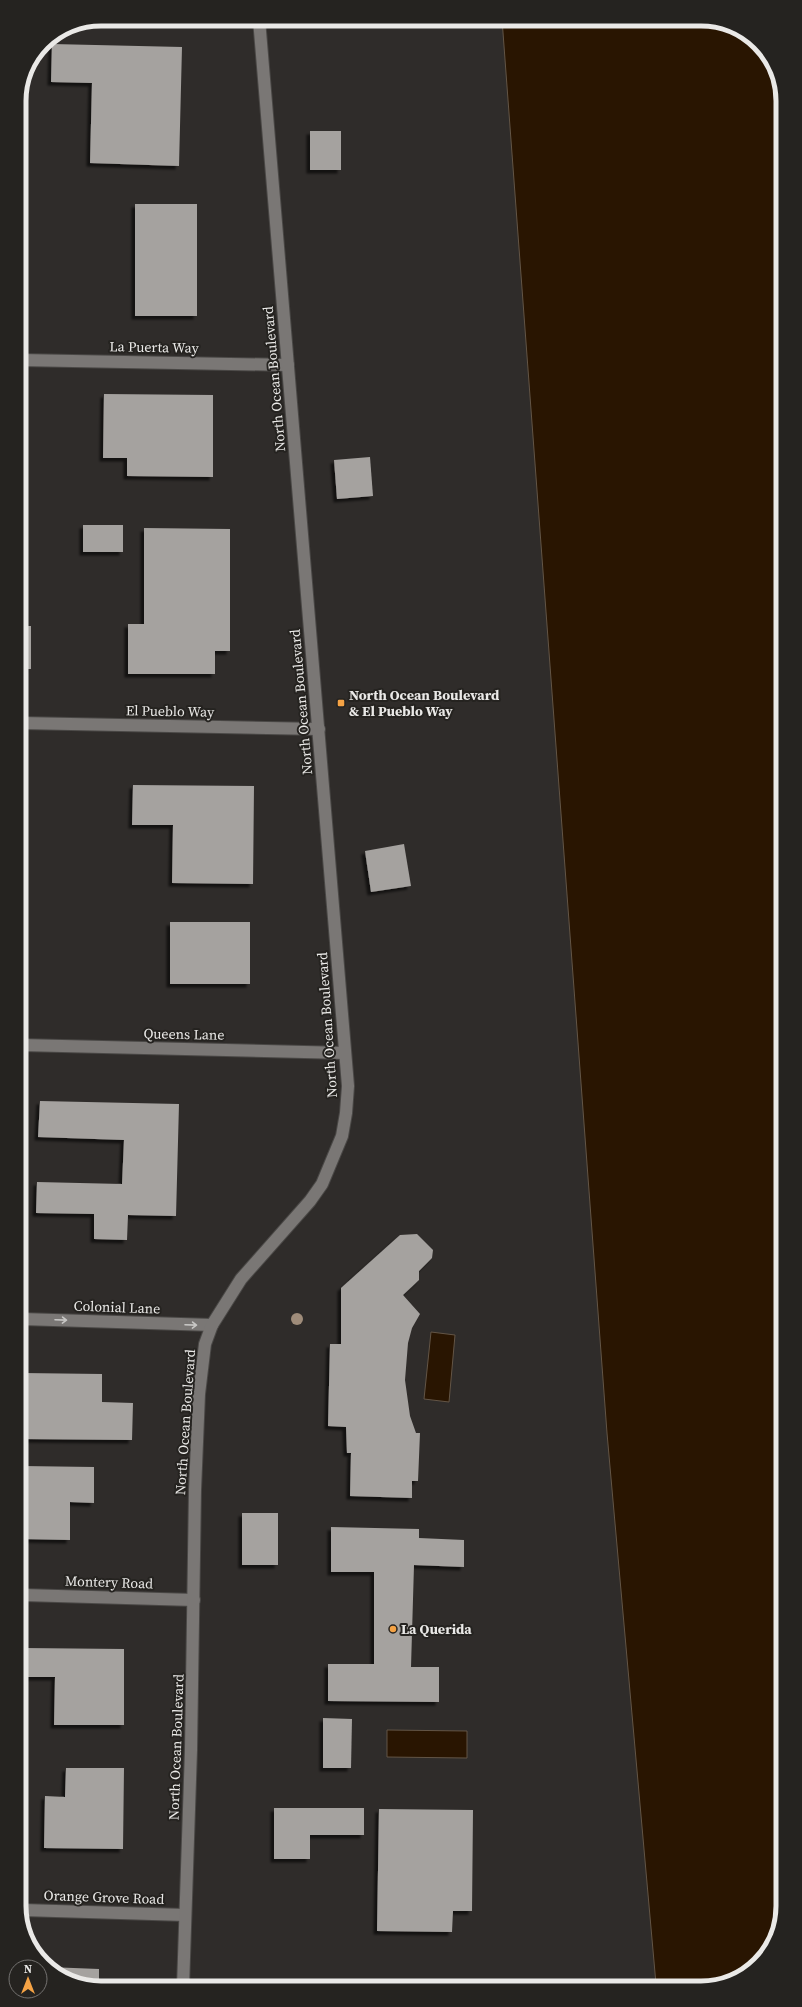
<svg xmlns="http://www.w3.org/2000/svg" width="802" height="2007" font-family="'Source Serif 4',serif">
	<defs>
		<filter id="shadow"><feDropShadow dx="-3.5" dy="3.5" stdDeviation="1" flood-color="#0009"/></filter>
	</defs>
	<rect width="100%" height="100%" fill="#2f2c2a"/>
	<!-- water -->
	<g fill="#291501" stroke="#635546">
		<path d="M502,19H707L751,36L779,75L783,1906L766,1956L727,1984H656L607,1433Z"/>
		<path d="M431,1332L455,1335L449,1402L424,1399Z"/>
		<path d="M387,1730L467,1731V1758L387,1757Z"/>
	</g>
	<!-- building -->
	<g fill="#a5a29f" filter="url(#shadow)">
		<path d="M52,44L182,47L179,166L90,163L92,83L51,82Z"/>
		<rect x="310" y="131" width="31" height="39"/>
		<rect x="135" y="204" width="62" height="112"/>
		<path d="M104,394L213,395V477L127,476V458H103Z"/>
		<path d="M370,457L373,496L337,499L334,460Z"/>
		<rect x="83" y="525" width="40" height="27"/>
		<path d="M144,528L230,529V651H215V674H128V624H144Z"/>
		<rect x="20" y="626" width="11" height="43"/>
		<path d="M133,785L254,786L253,884L172,883L173,825H132Z"/>
		<path d="M404,844L411,886L371,892L365,851Z"/>
		<rect x="170" y="922" width="80" height="62"/>
		<path d="M40,1101L179,1104L176,1216L128,1215L127,1240L94,1239V1214L36,1213L37,1182L122,1184L124,1140L38,1137Z"/>
		<path d="M417,1234L433,1250L432,1258L419,1271V1280L403,1295L420,1314L412,1328L408,1343L405,1380L410,1416L416,1433H420L418,1481H412V1498L350,1496L351,1453H347L346,1427L328,1426L330,1344H341V1288L400,1235Z"/>
		<path d="M22,1373L102,1374V1402L133,1403L132,1440L22,1439Z"/>
		<path d="M22,1466L94,1467V1503L70,1502V1540L22,1539Z"/>
		<rect x="242" y="1513" width="36" height="52"/>
		<path d="M331,1527L419,1529V1538L464,1540V1567L414,1565L411,1667H439V1702L328,1701V1664H374V1572H331Z"/>
		<path d="M23,1648L124,1649V1725H54L55,1677H23Z"/>
		<path d="M323,1718L352,1719L351,1768H323Z"/>
		<path d="M66,1768H124L123,1849L44,1848L45,1796L65,1797Z"/>
		<path d="M274,1808H364V1835H310V1859H274Z"/>
		<path d="M379,1809L473,1810L472,1911H453L452,1932L377,1931Z"/>
		<path d="M48,1967L99,1969V1988L51,1971Z"/>
	</g>
	<g fill="none" stroke-linecap="round" stroke-linejoin="round">
		<!-- street casing -->
		<g stroke="#4a4846" stroke-width="14">
			<g id="street">
				<path d="M20,360L288,365"/>
				<path d="M21,723L319,729"/>
				<path d="M21,1045L345,1053"/>
				<path d="M22,1319L212,1325"/>
				<path d="M23,1595L194,1600"/>
				<path d="M23,1910L185,1915"/>
			</g>
		</g>
		<!-- secondary casing -->
		<g stroke="#4a4846" stroke-width="14">
			<path id="secondary" d="M183,1987L191,1750L195,1490L199,1394L205,1344L212,1325L241,1279L310,1201L322,1184L342,1136L346,1113L348,1086L259,19"/>
		</g>
		<!-- street -->
		<use href="#street" stroke="#7a7775" stroke-width="12"/>
		<!-- secondary -->
		<use href="#secondary" stroke="#7a7775" stroke-width="12"/>
	</g>
	<!-- trees -->
	<circle fill="#9f8c7a" cx="297" cy="1319" r="6"/>
	<!-- one-way arrows -->
	<defs><path id="oneway-shaft" d="M-6 0H5M1.5-3L5.5 0L1.5 3" fill="none" stroke-width="1.6" stroke-linecap="round" stroke-linejoin="round"/></defs>
	<g stroke="#c8c7c5">
		<use href="#oneway-shaft" transform="translate(61 1320) rotate(2)"/>
		<use href="#oneway-shaft" transform="translate(191 1325) rotate(2)"/>
	</g>
	<!-- markers -->
	<g fill="#f5a345" stroke="#252320" stroke-width="1.5">
		<rect x="337" y="699" width="8" height="8" rx="2"/>
		<circle cx="393" cy="1629" r="4"/>
	</g>
	<g text-anchor="middle" dominant-baseline="central" stroke-width="4" stroke-linejoin="round" paint-order="stroke">
		<!-- street labels -->
		<g font-size="14" fill="#eae9e7" stroke="#252320">
			<text transform="translate(154 347) rotate(1)">La Puerta Way</text>
			<text transform="translate(274 379) rotate(-95)">North Ocean Boulevard</text>
			<text transform="translate(301 702) rotate(-95)">North Ocean Boulevard</text>
			<text transform="translate(170 711) rotate(1)">El Pueblo Way</text>
			<text transform="translate(327 1025) rotate(-94)">North Ocean Boulevard</text>
			<text transform="translate(184 1034) rotate(1)">Queens Lane</text>
			<text transform="translate(117 1307) rotate(2)">Colonial Lane</text>
			<text transform="translate(185 1422) rotate(-86)">North Ocean Boulevard</text>
			<text transform="translate(109 1582) rotate(2)">Montery Road</text>
			<text transform="translate(176 1747) rotate(-88)">North Ocean Boulevard</text>
			<text transform="translate(104 1897) rotate(2)">Orange Grove Road</text>
		</g>
		<!-- poi labels -->
		<g font-size="14" font-weight="bold" fill="#eae9e7" stroke="#252320" text-anchor="start">
			<text x="349" y="695">North Ocean Boulevard<tspan x="349" dy="16">&amp; El Pueblo Way</tspan></text>
			<text x="401" y="1629">La Querida</text>
		</g>
	</g>
	<!-- crop -->
	<path d="M0 0H802V2007H0ZM101 26H701A75 75 0 0 1 776 101V1906A75 75 0 0 1 701 1981H101A75 75 0 0 1 26 1906V101A75 75 0 0 1 101 26Z" fill="#252320" fill-rule="evenodd"/>
	<path fill="none" stroke="#eae9e7" stroke-width="5" d="M101 26H701A75 75 0 0 1 776 101V1906A75 75 0 0 1 701 1981H101A75 75 0 0 1 26 1906V101A75 75 0 0 1 101 26Z"/>
	<!-- north arrow -->
	<g transform="translate(28 1979)"><circle r="19" fill="#252320" stroke="#747270"/>
	<path d="M0-3L7 15L0 10L-7 15Z" fill="#f5a345"/>
	<text y="-6" font-size="11" font-weight="bold" text-anchor="middle" fill="#eae9e7">N</text>
	</g>
</svg>
